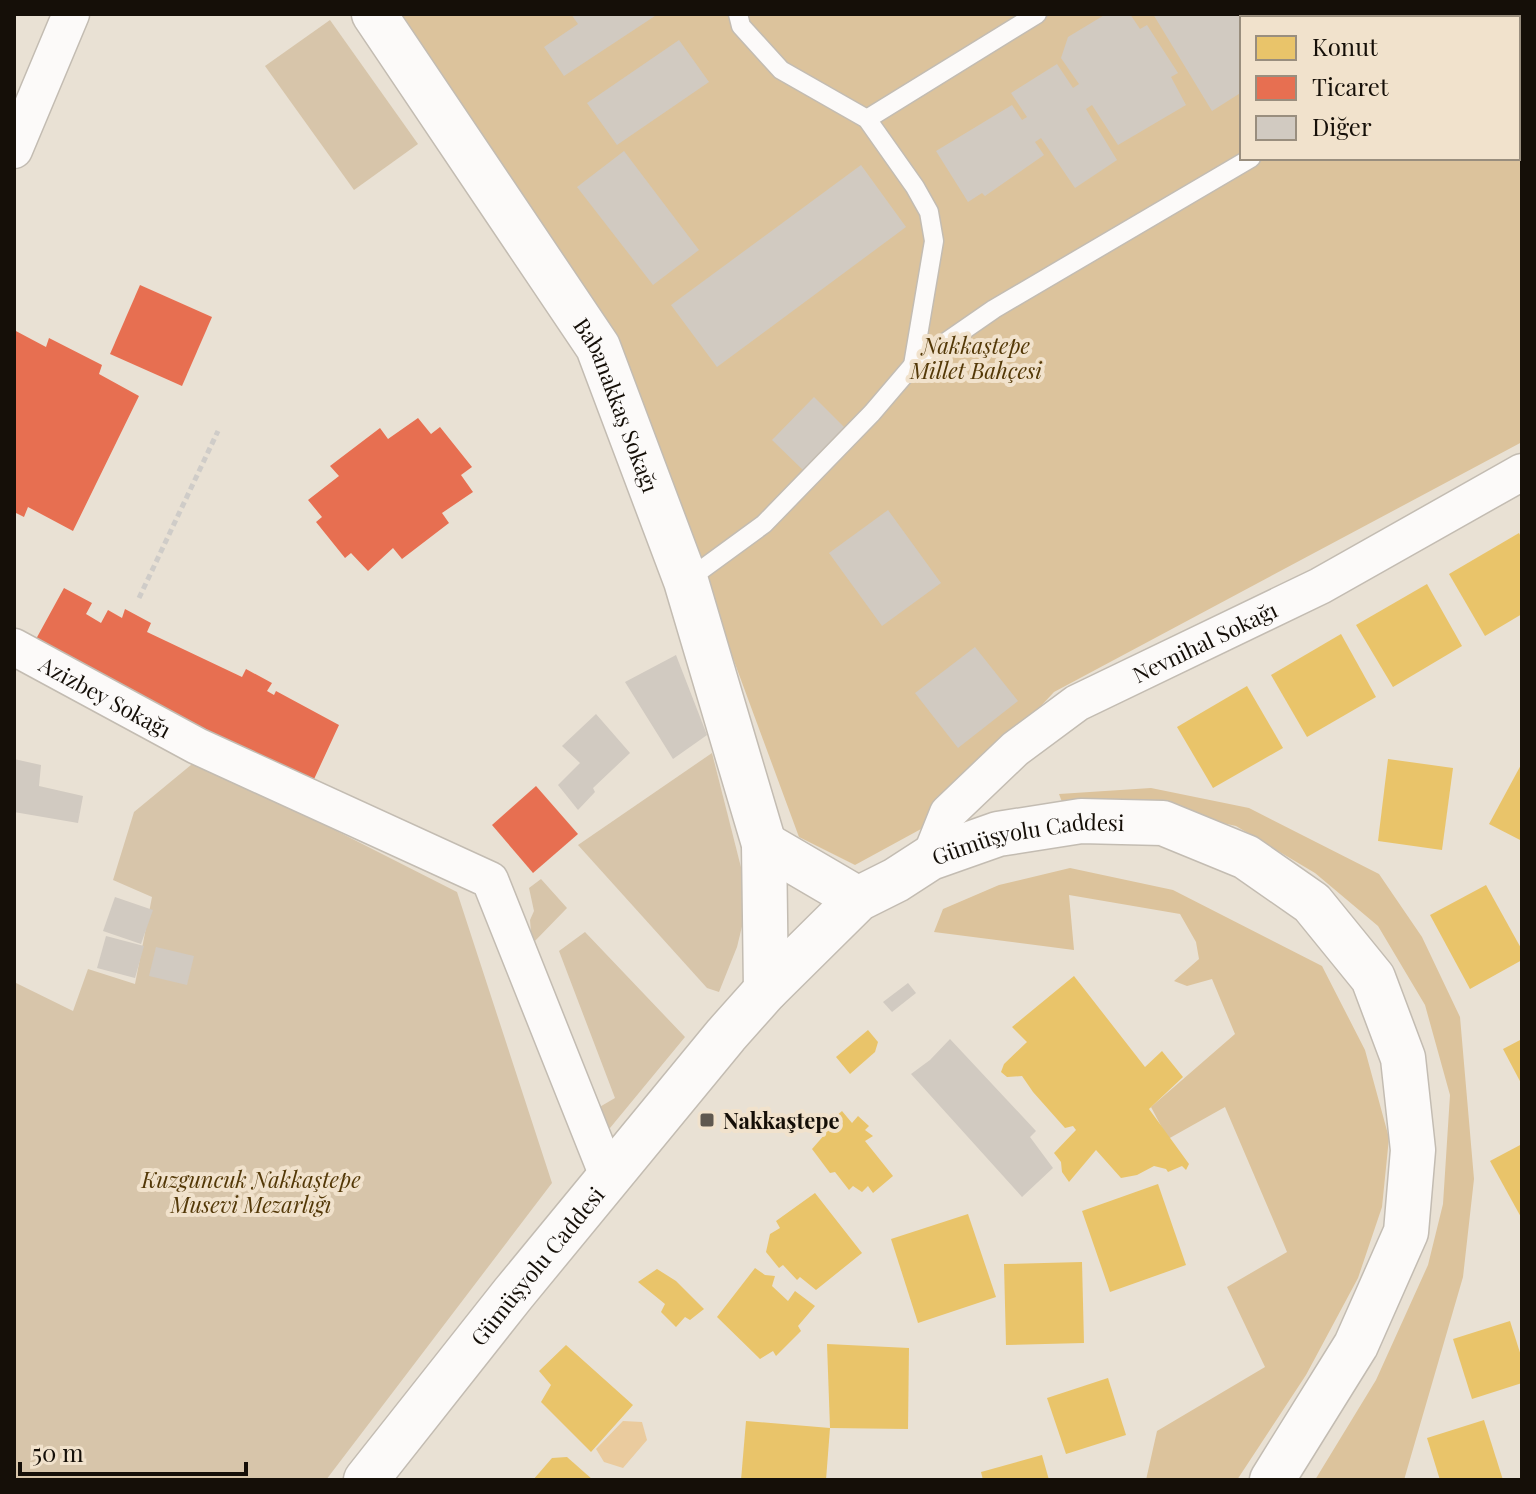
<svg xmlns="http://www.w3.org/2000/svg" width="1536" height="1494" font-family="'Playfair Display',serif">
	<rect width="100%" height="100%" fill="#e9e1d4"/>
	<!-- green -->
	<g fill="#d7c5aa">
		<path d="M330,20L418,144L354,190L265,66Z"/>
		<path d="M712,753L746,887L745,914L737,947L719,992L707,988L578,845Z"/>
		<path d="M197,760L457,892L552,1183L326,1480H14V982L73,1011L88,969L135,984L152,897L113,880L134,812Z"/>
		<path d="M541,879L567,908L532,944L530,920L534,911L529,888Z"/>
		<path d="M585,932L685,1037L610,1128L596,1126L591,1112L615,1098L559,951Z"/>
	</g>
	<!-- forest -->
	<g fill="#dcc39c" fill-rule="evenodd">
		<path d="M397,14H1522V442L1054,692L932,823L855,865L799,837L620,352ZM1242,18H1518V158H1242Z"/>
		<path d="M1151,788L1249,808L1379,874L1422,937L1460,1017L1474,1179L1463,1277L1404,1480H1315L1376,1380L1428,1265L1443,1204L1450,1095L1425,1005L1378,926L1315,873L1236,826L1146,806L1062,802L1059,794Z"/>
		<path d="M1070,868L1173,890L1322,966L1365,1050L1389,1138L1382,1207L1358,1278L1306,1375L1237,1480H1146L1157,1431L1265,1367L1227,1287L1287,1252L1225,1107L1168,1139L1151,1107L1235,1034L1212,979L1187,986L1174,981L1199,959L1196,942L1180,914L1069,895L1074,950L934,932L943,909L999,885Z"/>
	</g>
	<!-- water -->
	<path fill="#eacb9e" d="M623,1421L642,1422L647,1440L623,1468L604,1462L596,1449Z"/>
	<!-- homes -->
	<g fill="#e9c46a">
		<path d="M1519,533L1522,539V614L1485,636L1449,574Z"/>
		<path d="M1427,584L1462,646L1393,687L1356,625Z"/>
		<path d="M1341,634L1376,697L1307,737L1271,675Z"/>
		<path d="M1247,686L1283,748L1213,788L1177,727Z"/>
		<path d="M1388,759L1453,768L1442,850L1378,841Z"/>
		<path d="M1522,763V841L1489,824Z"/>
		<path d="M1486,885L1522,950V960L1470,989L1430,915Z"/>
		<path d="M1074,976L1145,1067L1162,1051L1183,1077L1149,1109L1189,1164L1186,1170L1182,1166L1168,1172L1166,1169L1154,1166L1137,1175L1121,1178L1096,1150L1069,1182L1062,1172L1061,1162L1054,1153L1076,1130L1073,1126L1065,1128L1033,1092L1022,1076L1007,1077L1001,1072L1004,1064L1027,1042L1012,1027Z"/>
		<path d="M868,1030L878,1042L875,1052L850,1074L836,1057Z"/>
		<path d="M1522,1039V1085L1503,1049Z"/>
		<path d="M842,1111L852,1123L858,1116L869,1126L865,1130L873,1136L865,1141L893,1176L873,1193L868,1186L862,1192L853,1186L849,1190L835,1172L830,1173L812,1149L826,1133L822,1128Z"/>
		<path d="M1522,1144V1219L1490,1161Z"/>
		<path d="M1158,1184L1186,1265L1110,1292L1082,1211Z"/>
		<path d="M815,1193L862,1253L816,1290L800,1277L797,1280L783,1265L779,1268L766,1252L770,1234L780,1228L776,1221Z"/>
		<path d="M968,1214L996,1297L918,1323L891,1239Z"/>
		<path d="M1082,1262L1084,1343L1006,1345L1004,1264Z"/>
		<path d="M755,1268L765,1275L775,1276L772,1286L788,1301L795,1291L815,1306L798,1326L801,1331L776,1356L773,1351L760,1359L717,1317Z"/>
		<path d="M657,1269L676,1281L704,1309L690,1320L685,1317L676,1327L661,1312L665,1304L638,1282Z"/>
		<path d="M1510,1321L1522,1359V1383L1472,1399L1453,1339Z"/>
		<path d="M827,1344L909,1348L908,1429L830,1428Z"/>
		<path d="M566,1345L633,1405L591,1452L541,1402L551,1385L539,1371Z"/>
		<path d="M1108,1378L1126,1435L1066,1454L1047,1398Z"/>
		<path d="M1484,1420L1503,1480H1440L1427,1438Z"/>
		<path d="M746,1421L830,1428L826,1480H741Z"/>
		<path d="M1042,1455L1049,1480H983L981,1472Z"/>
		<path d="M567,1457L593,1480H533L552,1458Z"/>
	</g>
	<!-- shops -->
	<g fill="#e76f51">
		<path d="M140,285L212,317L182,386L110,354Z"/>
		<path d="M14,330L46,347L49,338L102,365L99,374L139,396L73,531L28,507L24,517L14,512Z"/>
		<path d="M418,418L431,434L440,427L472,467L461,475L473,492L442,513L449,523L402,559L393,548L368,571L351,553L345,558L316,522L322,517L308,500L339,476L330,466L380,428L388,439Z"/>
		<path d="M64,588L92,603L86,614L101,623L108,610L122,618L125,609L151,623L147,632L242,677L246,669L272,683L267,691L274,695L276,691L339,725L309,790L30,650Z"/>
		<path d="M536,786L578,834L533,873L492,825Z"/>
	</g>
	<!-- building -->
	<g fill="#d1cac1">
		<path d="M571,14H658L564,76L544,47L578,24Z"/>
		<path d="M1106,14H1130L1140,29L1147,25L1178,73L1171,77L1186,105L1118,145L1092,105L1086,109L1117,160L1075,188L1041,138L1035,142L1044,155L985,196L982,193L968,202L936,151L1012,105L1022,120L1027,117L1011,93L1057,64L1073,88L1079,84L1061,58L1068,37Z"/>
		<path d="M1153,14H1375L1368,18H1242V92L1212,111Z"/>
		<path d="M679,40L709,82L617,145L587,103Z"/>
		<path d="M624,151L699,250L653,285L577,187Z"/>
		<path d="M861,165L906,227L717,367L671,305Z"/>
		<path d="M814,397L847,430L805,472L772,440Z"/>
		<path d="M888,510L941,583L882,626L829,553Z"/>
		<path d="M975,647L1018,701L958,748L915,693Z"/>
		<path d="M676,655L707,735L673,759L625,682Z"/>
		<path d="M596,714L630,753L593,788L595,792L578,810L558,785L580,763L562,746Z"/>
		<path d="M14,759L41,765L39,786L83,796L78,823L14,812Z"/>
		<path d="M115,897L153,910L141,944L103,931Z"/>
		<path d="M106,936L144,946L135,978L97,968Z"/>
		<path d="M156,947L194,956L187,985L149,976Z"/>
		<path d="M908,983L916,993L892,1012L883,1002Z"/>
		<path d="M950,1039L1036,1131L1030,1137L1053,1168L1022,1197L911,1074L930,1060Z"/>
	</g>
	<g fill="none" stroke-linecap="round" stroke-linejoin="round">
		<!-- lane casing -->
		<g stroke="#c3bcb2" stroke-width="21">
			<g id="lane">
				<path d="M738,14L741,26L781,70L867,119L915,187L929,212L934,241L913,365"/>
				<path d="M1485,18L1492,14"/>
				<path d="M867,119L1037,14"/>
				<path d="M686,581L764,524L872,413L913,365L994,309L1251,158"/>
			</g>
		</g>
		<!-- street casing -->
		<g stroke="#c3bcb2" stroke-width="39">
			<g id="street">
				<path d="M14,150L71,14"/>
				<path id="s1" d="M14,647L197,746L490,880L608,1176"/>
				<path id="s2" d="M930,858L948,813L1015,749L1077,703L1320,586L1522,472"/>
			</g>
		</g>
		<!-- secondary casing -->
		<g stroke="#c3bcb2" stroke-width="47">
			<g id="secondary">
				<path id="s3" d="M374,14L598,347L686,581L764,844L766,990"/>
				<path d="M764,844L858,899"/>
				<path id="s4" d="M366,1480L513,1294L726,1035L766,990L858,899L896,880L930,858L998,834L1081,821L1163,823L1246,857L1312,903L1373,978L1403,1058L1413,1150L1406,1232L1356,1345L1272,1480"/>
			</g>
		</g>
		<!-- path -->
		<path stroke="#cfccc8" stroke-width="5" stroke-dasharray="6 4" stroke-linecap="butt" d="M139,598L218,431"/>
		<!-- lane -->
		<use href="#lane" stroke="#fcfaf9" stroke-width="18"/>
		<!-- street -->
		<use href="#street" stroke="#fcfaf9" stroke-width="36"/>
		<!-- secondary -->
		<use href="#secondary" stroke="#fcfaf9" stroke-width="44"/>
	</g>
	<!-- markers -->
	<rect fill="#5f584f" stroke="#f1e2cc" stroke-width="3" x="699" y="1112" width="16" height="16" rx="4"/>
	<g text-anchor="middle" dominant-baseline="central" stroke-width="8" stroke-linejoin="round" paint-order="stroke">
		<!-- park labels -->
		<g font-size="22" font-style="italic" fill="#533807" stroke="#f1e2cc">
			<text x="976" y="345">Nakkaştepe<tspan x="976" dy="25">Millet Bahçesi</tspan></text>
			<text x="251" y="1179">Kuzguncuk Nakkaştepe<tspan x="251" dy="25">Musevi Mezarlığı</tspan></text>
		</g>
		<!-- street labels -->
		<g font-size="22" fill="#150f08" stroke="#f1e2cc">
			<text stroke="none"><textPath href="#s3" startOffset="462">Babanakkaş Sokağı</textPath></text>
			<text stroke="none"><textPath href="#s2" startOffset="360">Nevnihal Sokağı</textPath></text>
			<text stroke="none"><textPath href="#s1" startOffset="104">Azizbey Sokağı</textPath></text>
			<text stroke="none"><textPath href="#s4" startOffset="946">Gümüşyolu Caddesi</textPath></text>
			<text stroke="none"><textPath href="#s4" startOffset="274">Gümüşyolu Caddesi</textPath></text>
		</g>
		<!-- poi labels -->
		<g font-size="22" font-weight="bold" fill="#150f08" stroke="#f1e2cc" text-anchor="start">
			<text x="723" y="1120">Nakkaştepe</text>
		</g>
	</g>
	<!-- border -->
	<rect width="1536" height="1494" fill="none" stroke="#150f08" stroke-width="32"/>
	<!-- legend -->
	<rect x="1240" y="16" width="280" height="144" fill="#f1e2cc" stroke="#998e7e" stroke-width="2"/>
	<rect x="1256" y="36" width="40" height="24" fill="#e9c46a" stroke="#998e7e" stroke-width="2"/>
	<text x="1312" y="56" font-size="24" fill="#150f08">Konut</text>
	<rect x="1256" y="76" width="40" height="24" fill="#e76f51" stroke="#998e7e" stroke-width="2"/>
	<text x="1312" y="96" font-size="24" fill="#150f08">Ticaret</text>
	<rect x="1256" y="116" width="40" height="24" fill="#d1cac1" stroke="#998e7e" stroke-width="2"/>
	<text x="1312" y="136" font-size="24" fill="#150f08">Diğer</text>
	<!-- scale -->
	<path d="M20 1462v12h226v-12" fill="none" stroke="#150f08" stroke-width="4"/>
	<text x="32" y="1462" font-size="24" fill="#150f08" stroke="#f1e2cc" stroke-width="6" paint-order="stroke">50 m</text>
</svg>
